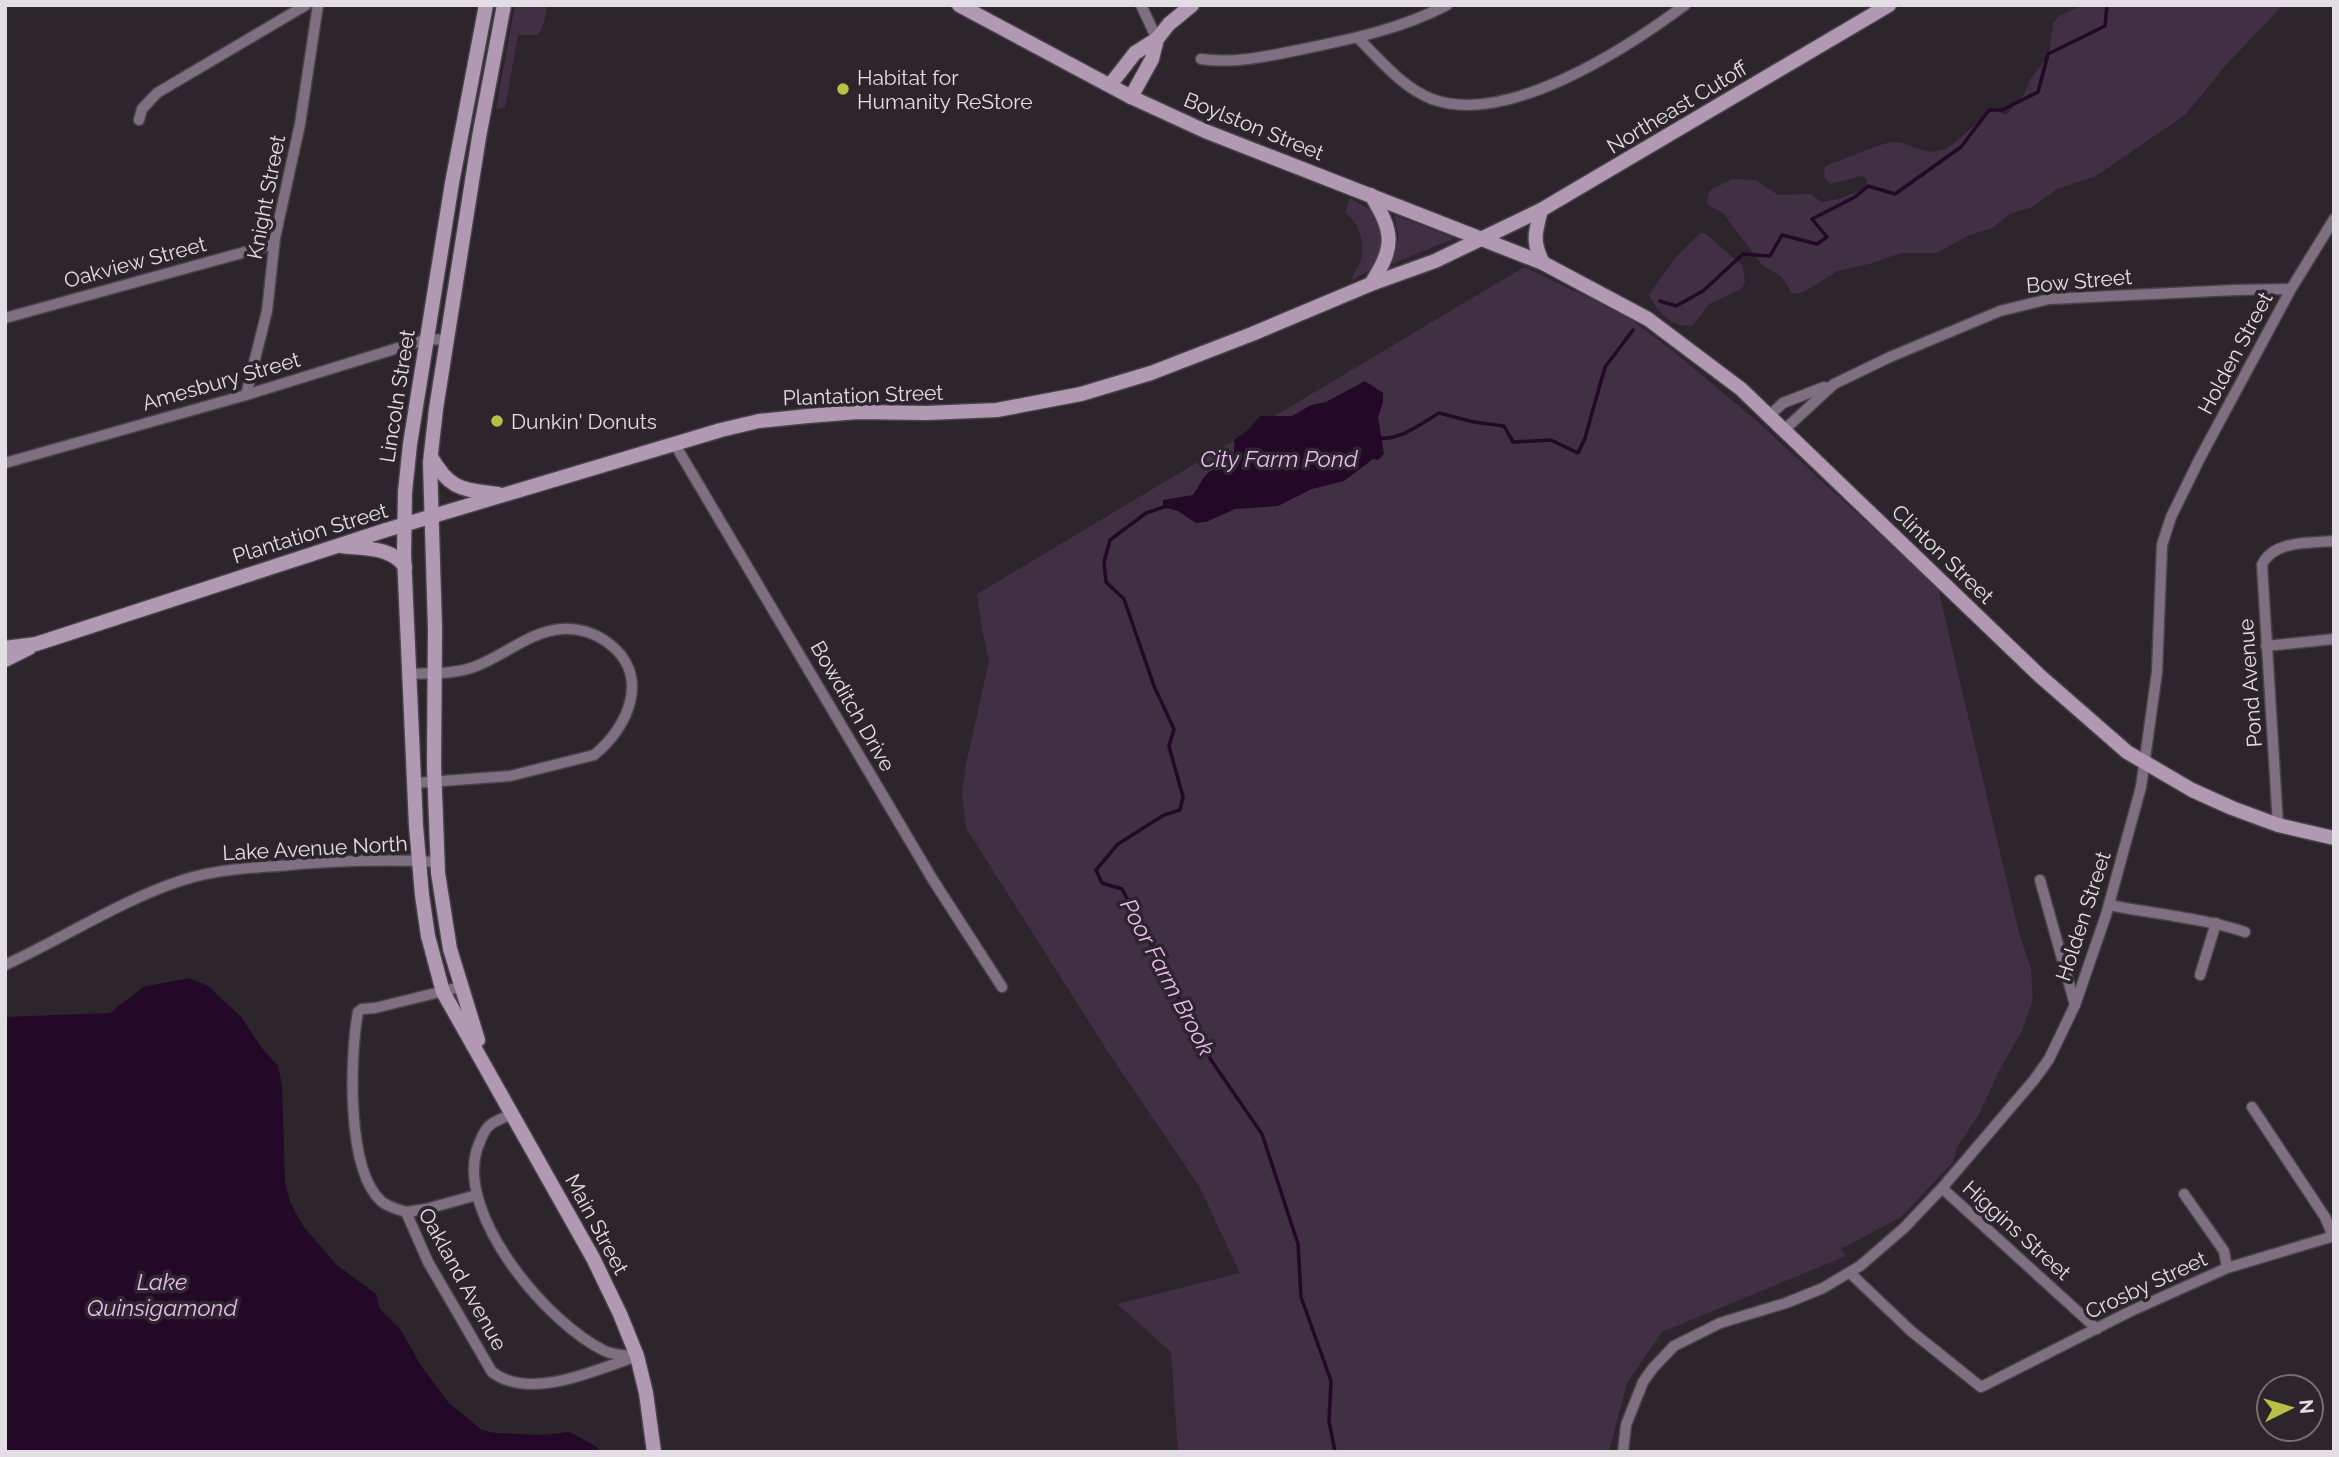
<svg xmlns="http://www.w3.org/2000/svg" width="2339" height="1457" font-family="Raleway,sans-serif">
	<rect width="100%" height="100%" fill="#2c252c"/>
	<!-- green -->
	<g fill="#412f44">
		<path d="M515,5H547L544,23L538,35H518L505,108L496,109Z"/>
		<path d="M2083,5H2283L2227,64L2185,115L2096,176L2057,189L2032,207L2010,214L1992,228L1970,235L1936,253H1901L1869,264L1837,271L1804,292L1792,294L1782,277L1762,265L1723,213L1707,204L1709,191L1732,179L1756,180L1778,195L1811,194L1821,202L1839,199L1867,188V180L1862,176L1830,184L1824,177L1825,166C1841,161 1878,144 1892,142C1909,141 1920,155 1939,151C1958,147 1984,110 1996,111C1998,111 2004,114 2006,115L2024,94L2031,78L2049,55L2053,23L2060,15Z"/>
		<path d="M1350,198L1374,212L1381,223L1384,245L1374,268L1352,280C1353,272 1359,267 1361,259C1365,241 1359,223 1345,212Z"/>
		<path d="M1394,215L1455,238L1392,264L1399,236Z"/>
		<path d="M1700,233L1706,234L1743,266L1745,282L1741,289L1709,304L1693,325C1672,329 1657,311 1649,295L1676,257Z"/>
		<path d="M1524,267L1625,315L1673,351L1758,422L1938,588L2019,933L2031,969L2033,1000L2021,1033L2000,1069L1978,1116L1957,1147L1953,1162L1901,1217L1841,1249L1846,1256L1662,1332L1627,1383L1609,1452H1178L1171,1352L1117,1304L1240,1273L1199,1186L1110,1055L966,828L962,792L966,764L989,661L982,629L977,594Z"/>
	</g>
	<!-- water -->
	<g fill="#240828">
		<path d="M1365,381L1383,393V402L1378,417L1384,454L1378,460L1373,459L1344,481L1312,489L1278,506L1235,509L1206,522L1196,523L1178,511L1163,507V500L1193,495C1197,489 1201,481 1205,476C1218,461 1237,473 1234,440L1248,430L1260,416H1292L1311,405L1326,402Z"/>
		<path d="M189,978L208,986L241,1017L261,1047L278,1066L282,1085L285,1182L290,1202L303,1226L337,1265L376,1294L380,1309L401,1330L420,1364L448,1402L482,1430L496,1433L543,1435L570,1432L597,1447L599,1452H5V1017L110,1013L143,987Z"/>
	</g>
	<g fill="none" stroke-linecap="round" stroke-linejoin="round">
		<!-- stream -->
		<g stroke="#240828" stroke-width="3.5">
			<path d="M1660,301L1676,306L1703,291L1743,254L1770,256L1782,235L1817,244L1827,237L1812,219L1855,197L1868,186L1895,194L1961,147L1989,110H2002L2038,92L2048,54L2105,26L2107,5"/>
			<path d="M1380,438C1401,440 1422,423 1439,413L1474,422L1504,426L1513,442L1551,440L1578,453L1585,438L1605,367L1633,330"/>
			<path d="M1167,506L1146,513L1110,540L1104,562L1106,582L1124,599L1154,686L1174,729L1169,746L1183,797L1180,810L1164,815L1118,844L1096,870L1102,883L1122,889L1211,1060L1262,1134L1298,1244L1301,1297L1331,1381L1329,1421L1335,1452"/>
		</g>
		<!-- street casing -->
		<g stroke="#494349" stroke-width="13">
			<g id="street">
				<path d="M1141,5L1157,39"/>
				<path d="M1358,38C1380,60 1403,88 1432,99C1507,127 1627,48 1685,5"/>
				<path d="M1201,59C1235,64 1269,56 1303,49C1352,39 1401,29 1447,5"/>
				<path d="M139,120L142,109L157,93L306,5"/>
				<path d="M5,318L274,244"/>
				<path d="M246,395L267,311L275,238L300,124L318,5"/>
				<path d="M1769,416L1783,403L1824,387"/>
				<path d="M1784,430L1834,384L1890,357L2000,311L2049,299L2235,290L2291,289"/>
				<path d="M674,443L933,880L1002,987"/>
				<path d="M5,463L246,395L427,339L447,340"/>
				<path d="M2266,646L2334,639"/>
				<path d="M410,674C431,673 455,674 474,667C504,656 530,631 562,629C579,628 594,633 607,642C652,674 629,727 594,755L510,776L415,783"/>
				<path d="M2278,825L2262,565C2273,540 2310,543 2334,541"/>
				<path d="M2040,880L2075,1005"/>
				<path d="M2109,905C2155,914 2202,918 2245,932"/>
				<path d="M5,965C64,938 121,900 183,880C214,870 246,868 278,866C331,861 384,859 438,862"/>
				<path d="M2200,975L2216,923"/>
				<path d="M460,987L375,1008L362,1009L358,1012C350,1056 346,1169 381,1201C388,1207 397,1209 406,1212L428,1262L492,1372C530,1401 596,1370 637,1356"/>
				<path d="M2252,1107L2325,1217L2333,1236"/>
				<path d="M513,1114C506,1117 495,1120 489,1126C483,1131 480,1142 477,1149C456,1216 548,1324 605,1351C614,1355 622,1355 631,1356"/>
				<path d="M1942,1188L2097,1329"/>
				<path d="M2184,1194L2224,1251L2227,1268"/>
				<path d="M406,1212L426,1209L477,1195"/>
				<path d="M1850,1273L1911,1331L1981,1387L2131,1311L2227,1268L2334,1236"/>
				<path d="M1623,1452L1626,1425L1643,1382L1653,1368L1674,1346L1720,1323L1786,1303L1823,1288L1860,1266L1904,1228L1942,1188L2034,1080L2049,1059L2075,1005L2106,915L2141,787L2157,672L2162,545L2171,517L2200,458L2291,289L2334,219"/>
			</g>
		</g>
		<!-- secondary casing -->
		<g stroke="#494349" stroke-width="17">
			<g id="secondary">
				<path d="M486,5L452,183L410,444L405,492L404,555L416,826L422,895L428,936L443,992L593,1258L620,1314L637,1356L646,1393L654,1452"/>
				<path d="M959,5L1131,97L1205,131L1543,263L1648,319L1741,389L2040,676L2127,752L2192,790L2232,808L2278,825L2334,838"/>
				<path d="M1110,85L1135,53L1157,39L1169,24L1192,5"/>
				<path d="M1131,97L1152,59L1157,39"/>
				<path d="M1541,210C1535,233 1532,242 1543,263"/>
				<path d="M1371,284C1395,246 1394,233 1371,195"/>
				<path d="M431,457C451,491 462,489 498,494"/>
				<path d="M341,546C362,549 392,546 405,567"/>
				<path d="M5,648L36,644L386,530L721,430L759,421L808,416L858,412L927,413L997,410L1081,394L1151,373L1252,334L1371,284L1435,261L1541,210L1889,5"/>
				<path d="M5,660L29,648"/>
				<path d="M478,1040L450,949L438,873L434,766L435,629L430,462L436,409L479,137L504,5"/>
			</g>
		</g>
		<!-- street -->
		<use href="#street" stroke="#7f7081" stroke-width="10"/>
		<!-- secondary -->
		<use href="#secondary" stroke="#b198b3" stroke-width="14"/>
	</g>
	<!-- markers -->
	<g fill="#b9c046" stroke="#2c252c" stroke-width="2.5">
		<circle cx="843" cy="89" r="7"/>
		<circle cx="497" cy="421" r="7"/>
	</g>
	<g text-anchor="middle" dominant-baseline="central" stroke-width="7" stroke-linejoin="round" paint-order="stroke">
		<!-- poi labels -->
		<g font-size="21" fill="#e2dee3" stroke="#2c252c" text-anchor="start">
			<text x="857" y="77">Habitat for<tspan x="857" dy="24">Humanity ReStore</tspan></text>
			<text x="511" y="421">Dunkin' Donuts</text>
		</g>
		<!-- street labels -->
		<g font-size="21" fill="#e2dee3" stroke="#2c252c">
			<text transform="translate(1677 107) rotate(-31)">Northeast Cutoff</text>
			<text transform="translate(1254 126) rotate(22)">Boylston Street</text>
			<text transform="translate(266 197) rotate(-79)">Knight Street</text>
			<text transform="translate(135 262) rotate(-15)">Oakview Street</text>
			<text transform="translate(2079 281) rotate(-5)">Bow Street</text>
			<text transform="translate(2235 353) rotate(-62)">Holden Street</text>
			<text transform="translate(221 381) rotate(-16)">Amesbury Street</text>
			<text transform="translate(863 395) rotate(-2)">Plantation Street</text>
			<text transform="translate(397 396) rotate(-81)">Lincoln Street</text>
			<text transform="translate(310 533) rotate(-17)">Plantation Street</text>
			<text transform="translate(1943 554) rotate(44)">Clinton Street</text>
			<text transform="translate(2250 683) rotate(-94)">Pond Avenue</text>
			<text transform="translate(853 706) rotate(60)">Bowditch Drive</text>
			<text transform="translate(315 848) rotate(-3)">Lake Avenue North</text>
			<text transform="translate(2083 916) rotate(-72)">Holden Street</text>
			<text transform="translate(597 1224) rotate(62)">Main Street</text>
			<text transform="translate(2017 1230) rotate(42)">Higgins Street</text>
			<text transform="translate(463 1279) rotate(61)">Oakland Avenue</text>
			<text transform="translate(2146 1285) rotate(-25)">Crosby Street</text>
		</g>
		<!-- water labels -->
		<g font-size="23" font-style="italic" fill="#edb8f4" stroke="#2c252c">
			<text x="1279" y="458">City Farm Pond</text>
			<text transform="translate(1168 977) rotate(62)">Poor Farm Brook</text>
			<text x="162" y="1281">Lake<tspan x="162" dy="26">Quinsigamond</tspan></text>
		</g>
	</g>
	<!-- border -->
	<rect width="2339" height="1457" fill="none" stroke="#e2dee3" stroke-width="14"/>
	<!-- north arrow -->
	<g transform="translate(2290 1408) rotate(85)"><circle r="33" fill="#2c252c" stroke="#756f75" stroke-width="2"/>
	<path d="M0-5L12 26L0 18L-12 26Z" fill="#b9c046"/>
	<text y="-10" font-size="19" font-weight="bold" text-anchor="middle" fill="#e2dee3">N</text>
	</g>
</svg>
